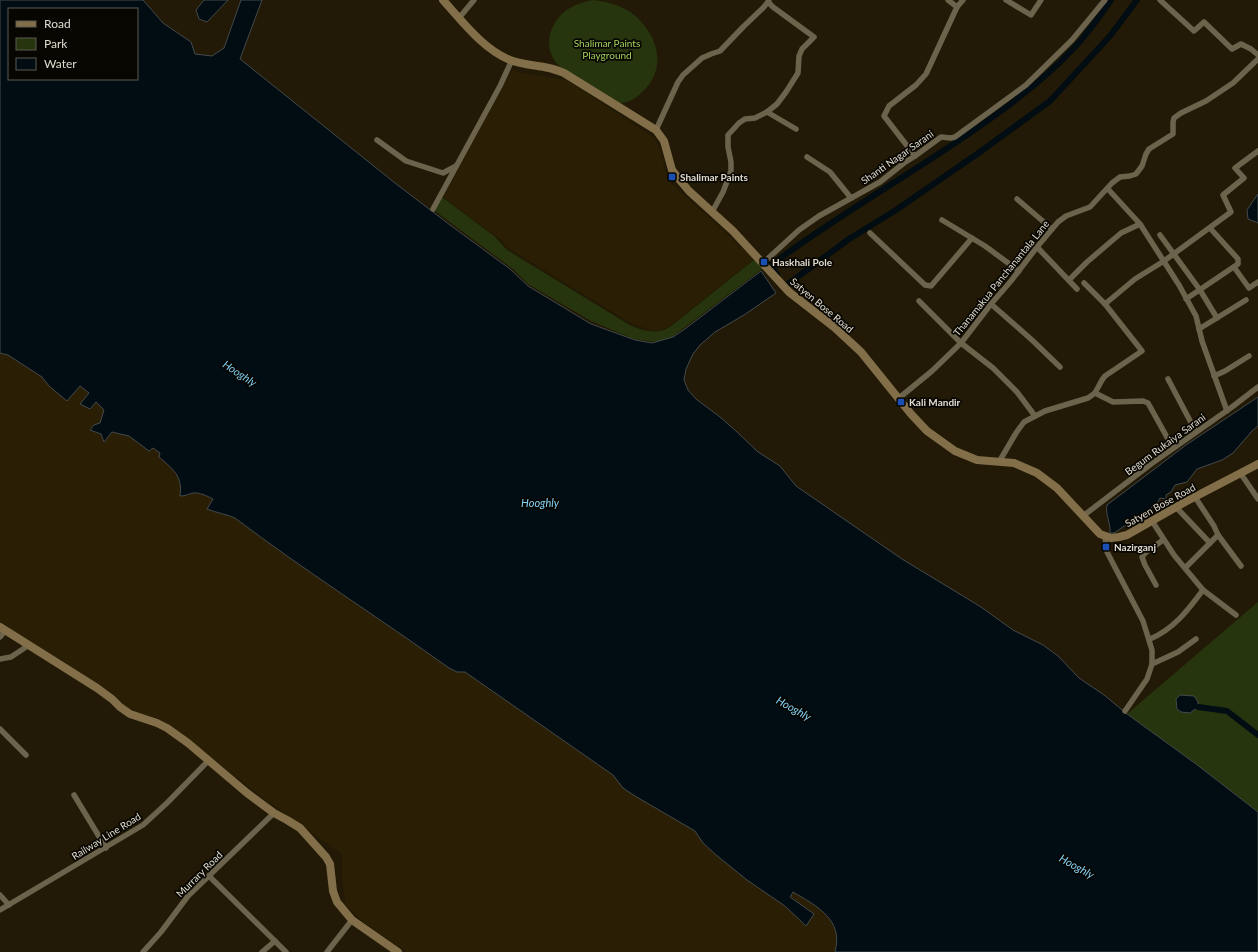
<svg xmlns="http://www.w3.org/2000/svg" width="1258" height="952" font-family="Lato,sans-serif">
	<rect width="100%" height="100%" fill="#221a06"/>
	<!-- built -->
	<g fill="#2a1f04">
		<path d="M513,70L521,73L567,80L653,137L660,148L667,177L673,185L754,259L669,327L659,330H651L632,324L505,246L504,242L443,197L511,72Z"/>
		<path d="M0,353L8,355L42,377L49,386L67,401L80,386L89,393L80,404L96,402L104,410L100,423L91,431L101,435L104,442L112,432L129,436L149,451L153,448L161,453L159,457L173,469L180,479L181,489L187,496L194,493L207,496L213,499L207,509L226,514L235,518L313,574L399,632L449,668L465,672L613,775L623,788L695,831L703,843L747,880L785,906L806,926L814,914L790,897L794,891L824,912L832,921L835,927L837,938L835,952H407L363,922L346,906L342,879V854L263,798L177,730L164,721L129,709L110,691L0,622Z"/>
	</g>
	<!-- green -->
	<g fill="#26350d">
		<path d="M592,0C605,1 616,4 627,10C657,29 671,69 640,94C635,99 626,104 618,103C612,101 601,92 595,89C581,81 559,71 552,56C544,38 554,17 570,8C577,4 584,2 592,0Z"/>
		<path d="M442,197L494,236L507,250L628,324C642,331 656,335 670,327L755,259L762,269L672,337L656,342L634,339L591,321L528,284L513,269L435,211Z"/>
		<path d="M1258,602V812L1196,764L1127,714Z"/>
	</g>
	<!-- water -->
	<g fill="#010c13" stroke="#444a4b" fill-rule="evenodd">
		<path d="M0,0H143L163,23L191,42L195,54L212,56L224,48L241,0H262L240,59L395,183L450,225L510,269L528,286L591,324L635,340L652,343L673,337L685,329L761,271L776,293L744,315L715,332L700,345L693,354L686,369L684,380L688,390L696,399L720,417L736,431L758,452L780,466L796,486L902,559L981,607L1013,630L1043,645L1058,656L1079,678L1104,695L1127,714L1196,764L1258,812V952H835C844,920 817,906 793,892L790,897L814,914L806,926L785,906L747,880L715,854L703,843L695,831L635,796L623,788L613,775L465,672H457L449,668C378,617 305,571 235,518C226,514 217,513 207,509L213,499C207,496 199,492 193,493C188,494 186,496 180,496C183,476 173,469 159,457L160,453L153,448L149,451L129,436L112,432L104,442L101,434L90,430L94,425L100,423L104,410L96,402L90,409L80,404L89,393L80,386L67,401L49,386L42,377L8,355L0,353ZM9,9H137V79H9Z"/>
		<path d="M204,0H228L207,22L199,19L196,10Z"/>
		<path d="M1258,194V223L1248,219L1247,210Z"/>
		<path d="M1258,397V426L1252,431L1233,453L1222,460L1197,469L1187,482L1175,485L1171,492L1166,495V499L1160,498L1157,504L1114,533H1110C1111,524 1105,514 1107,505L1186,445Z"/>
		<path d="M1180,695L1194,696L1198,702V707L1190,713L1181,712L1177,709L1176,699Z"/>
	</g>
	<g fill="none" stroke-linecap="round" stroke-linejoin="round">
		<!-- canal -->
		<g stroke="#010c13" stroke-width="6">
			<path d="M777,275L771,265C831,220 896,183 958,141C998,114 1039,85 1072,50C1087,35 1099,17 1111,0"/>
			<path d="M782,283L784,287L849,239L896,210L980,152L1050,101L1110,36L1137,0"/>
			<path d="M1198,707L1227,711L1258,735"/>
		</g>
		<!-- street -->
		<g stroke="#6c634d" stroke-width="5.5">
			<path d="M948,0L957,7"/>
			<path d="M1006,0L1031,15L1041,0"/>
			<path d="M1160,0L1194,31L1204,22L1232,49L1241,44L1251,49L1258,55"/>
			<path d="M459,18L474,0"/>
			<path d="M767,112L796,129"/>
			<path d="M656,130L678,82L683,75L702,58L711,54L720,51L744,26L763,8L768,2"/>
			<path d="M377,140L406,161L443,173L456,166"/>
			<path d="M915,156L884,116L889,106L916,85L926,74L957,7L963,0"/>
			<path d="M807,157L830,172L851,198"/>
			<path d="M1108,189L1140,224L1179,285L1196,316L1202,341L1227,411"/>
			<path d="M1017,199L1052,229"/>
			<path d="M433,209L500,86L512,60"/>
			<path d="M712,212L723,192L731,171V162L728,147V135L739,123L745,119L755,118L767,112L777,104L786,92L798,73L799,56L802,49L814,37L773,7L768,2L769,0"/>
			<path d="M942,220L985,246L1019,271"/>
			<path d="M870,233L925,285L931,286L972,238"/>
			<path d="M1160,235L1200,290L1217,318"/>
			<path d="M1037,247L1077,289"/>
			<path d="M763,263L799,230L819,216L880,182L904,163L915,156L941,137L951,138L955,137L1026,85L1072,40L1105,0"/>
			<path d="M1234,267L1249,288L1258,282"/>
			<path d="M1069,280L1087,262L1121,233L1140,224"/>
			<path d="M1186,299L1238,264V259L1210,228"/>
			<path d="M919,301L961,343L993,368L1017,392L1035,416"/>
			<path d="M991,304L1032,340L1060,367"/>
			<path d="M1105,304L1135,279L1164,261L1231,212L1223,195L1244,178L1235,168L1258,151"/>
			<path d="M1199,329L1246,300"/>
			<path d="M1214,376L1225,371L1249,356"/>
			<path d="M1168,379L1196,432"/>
			<path d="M1095,393L1113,402L1143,401L1148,403L1173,448"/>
			<path d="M899,398L932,371L961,343L991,304L1011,281L1037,247L1058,222L1066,216L1090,207L1112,183L1120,177L1130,176L1136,174L1142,166L1146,154L1149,149L1173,134V122L1174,118L1181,113L1206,101L1233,83L1258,59"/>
			<path d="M999,462L1016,433L1024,422L1045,411L1088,398L1095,393L1102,380L1105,376L1142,351L1105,304L1084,283"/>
			<path d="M1241,474L1258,499"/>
			<path d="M1176,507L1210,543"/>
			<path d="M1083,516L1151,464L1232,407L1258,387"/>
			<path d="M1152,521L1174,555L1203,590L1236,615"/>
			<path d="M1218,535L1241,566"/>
			<path d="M1105,537L1107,552L1143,621L1152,650V664L1147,679L1125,711"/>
			<path d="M1185,568L1218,535L1214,526L1195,497"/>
			<path d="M1156,585L1145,565L1142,557L1145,553L1163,540"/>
			<path d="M0,637L5,631"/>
			<path d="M1150,639C1174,629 1188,610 1203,590"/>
			<path d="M0,659L11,657L29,645"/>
			<path d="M1152,664L1178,652L1196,639"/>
			<path d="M0,729L26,755"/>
			<path d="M74,795L106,848"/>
			<path d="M209,876L286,952"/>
			<path d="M0,895L9,905"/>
			<path d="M0,910L143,825L167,803L208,761"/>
			<path d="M143,952L161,932L188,896L274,813"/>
			<path d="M262,952L275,941"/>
			<path d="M327,952L352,920"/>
		</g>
		<!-- secondary -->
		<g stroke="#826f49" stroke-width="8">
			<path d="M443,0C462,21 483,49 510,60C523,65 536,65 549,68C554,69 559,71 564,73L656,130L664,141L672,170L678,178L689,191L733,231L789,292L834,327L861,352L911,414L927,431L955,451L977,460L1014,463L1037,473L1057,488L1100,534L1111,538L1119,537L1127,535L1185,502L1258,464"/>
			<path d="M0,627L97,688L112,699L120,707L130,714L157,723L167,728L188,743L247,793L274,813L287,820L300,828L326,857L330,864L333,891L337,902L352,920L398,952"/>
		</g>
	</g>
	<!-- markers -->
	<g fill="#1a4fb4" stroke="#080601" stroke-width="1.5">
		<rect x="668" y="173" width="8" height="8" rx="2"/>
		<rect x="760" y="258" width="8" height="8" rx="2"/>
		<rect x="897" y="398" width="8" height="8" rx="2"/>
		<rect x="1102" y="543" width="8" height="8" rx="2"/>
	</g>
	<g text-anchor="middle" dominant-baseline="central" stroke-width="3.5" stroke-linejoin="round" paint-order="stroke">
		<!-- park labels -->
		<g font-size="10" fill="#a4d25d" stroke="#080601">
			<text x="607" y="43">Shalimar Paints<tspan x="607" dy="12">Playground</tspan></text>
		</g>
		<!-- street labels -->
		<g font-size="10" fill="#e0dbcf" stroke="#080601">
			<text transform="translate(897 157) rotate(-35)">Shanti Nagar Sarani</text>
			<text transform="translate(1001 278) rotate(-51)">Thanamakua Panchanantala Lane</text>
			<text transform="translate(822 305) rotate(40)">Satyen Bose Road</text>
			<text transform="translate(1165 444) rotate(-36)">Begum Rukaiya Sarani</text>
			<text transform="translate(1160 505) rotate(-29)">Satyen Bose Road</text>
			<text transform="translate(106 836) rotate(-32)">Railway Line Road</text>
			<text transform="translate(199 874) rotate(-45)">Murrary Road</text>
		</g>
		<!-- poi labels -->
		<g font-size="10" font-weight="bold" fill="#e0dbcf" stroke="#080601" text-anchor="start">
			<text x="680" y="177">Shalimar Paints</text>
			<text x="772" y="262">Haskhali Pole</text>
			<text x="909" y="402">Kali Mandir</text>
			<text x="1114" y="547">Nazirganj</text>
		</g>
		<!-- water labels -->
		<g font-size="11" font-style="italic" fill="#82d2f6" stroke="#080601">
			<text transform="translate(240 373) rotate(33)">Hooghly</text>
			<text x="540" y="502">Hooghly</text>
			<text transform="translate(794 708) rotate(29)">Hooghly</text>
			<text transform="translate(1077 866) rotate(29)">Hooghly</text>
		</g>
	</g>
	<!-- legend -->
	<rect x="8" y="8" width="130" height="72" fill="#080601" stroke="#5e5b53"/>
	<rect x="16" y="21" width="20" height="6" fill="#826f49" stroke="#5e5b53"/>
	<text x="44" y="28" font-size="12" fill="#e0dbcf">Road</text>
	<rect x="16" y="38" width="20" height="12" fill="#26350d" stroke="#5e5b53"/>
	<text x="44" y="48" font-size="12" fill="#e0dbcf">Park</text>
	<rect x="16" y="58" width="20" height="12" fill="#010c13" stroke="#5e5b53"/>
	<text x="44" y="68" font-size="12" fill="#e0dbcf">Water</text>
</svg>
